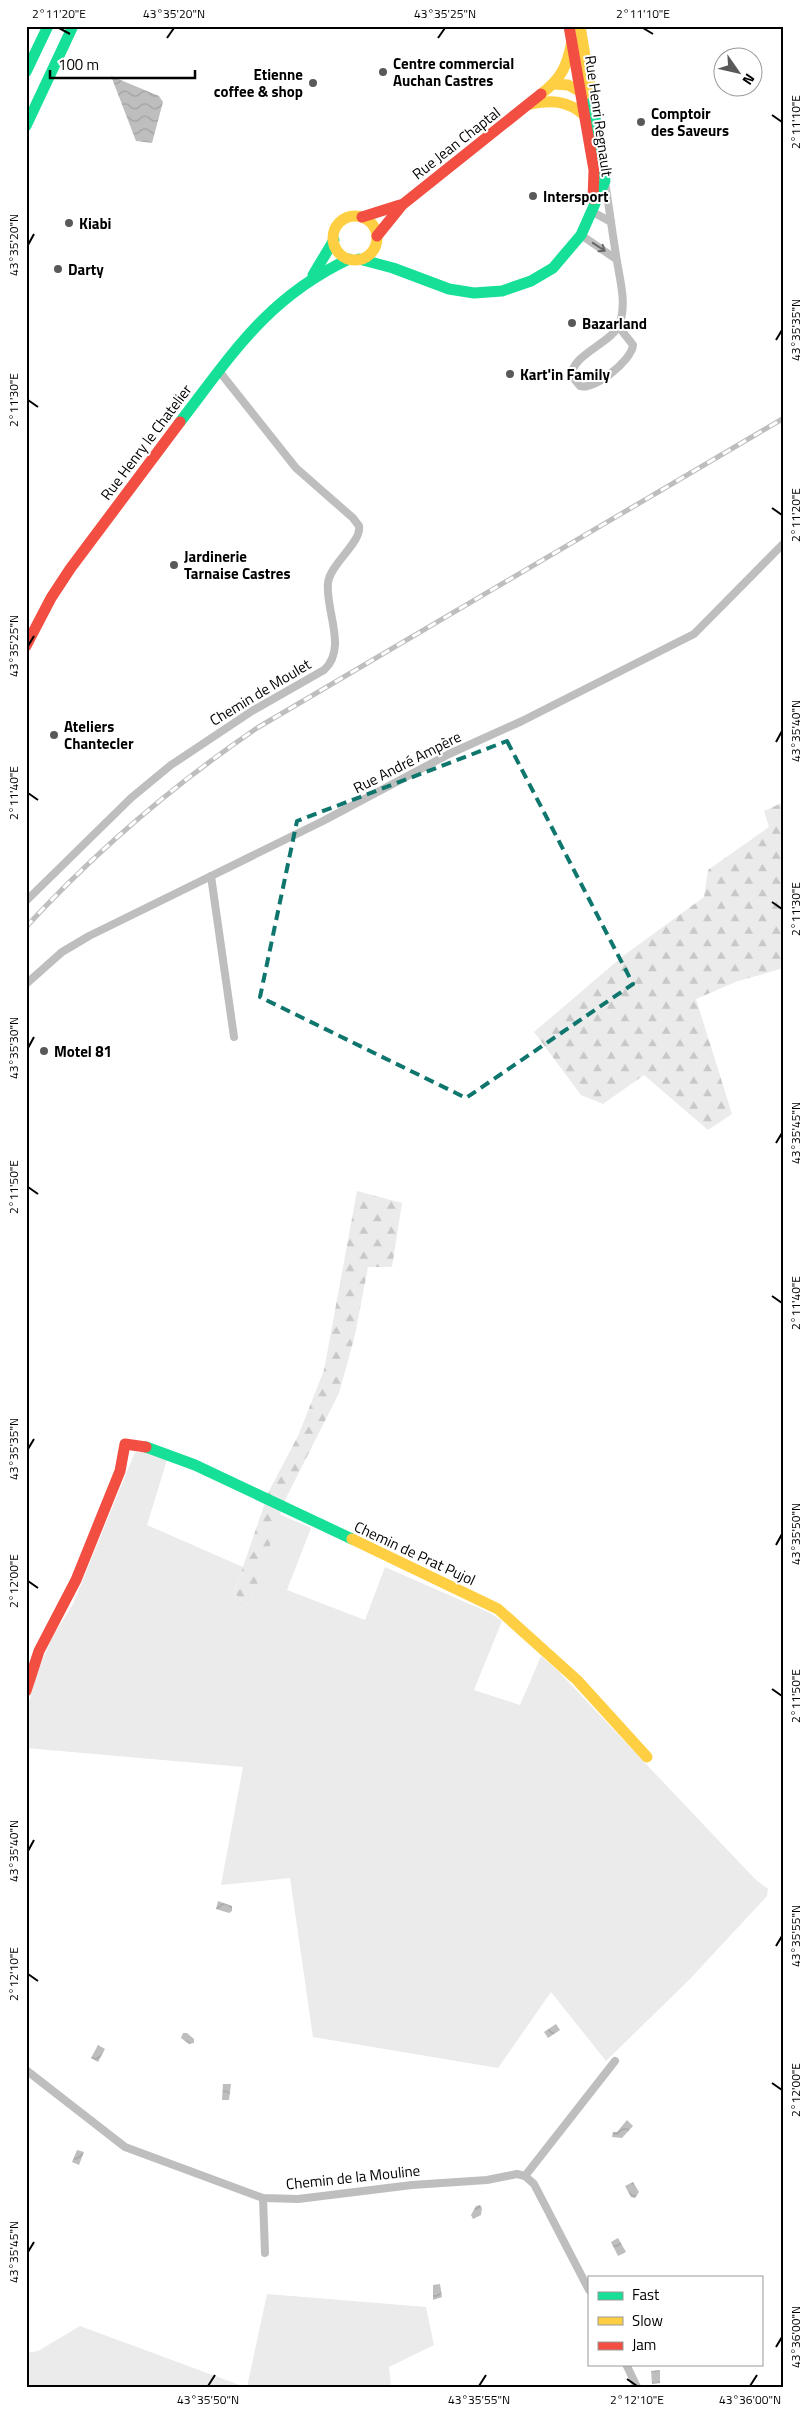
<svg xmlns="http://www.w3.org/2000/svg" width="810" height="2413" font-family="'Titillium Web',sans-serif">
	<defs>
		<pattern id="forest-firs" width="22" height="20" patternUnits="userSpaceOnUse" patternTransform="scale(1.25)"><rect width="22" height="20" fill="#ebebeb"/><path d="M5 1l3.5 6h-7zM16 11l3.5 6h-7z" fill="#c8c8c8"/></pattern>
		<pattern id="water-waves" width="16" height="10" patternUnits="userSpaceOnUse" patternTransform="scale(1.25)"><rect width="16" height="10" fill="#bebebe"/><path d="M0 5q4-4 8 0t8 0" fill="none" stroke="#a2a2a2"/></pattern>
	</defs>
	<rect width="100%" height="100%" fill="#fff"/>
	<!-- grass -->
	<g fill="#ebebeb">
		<path d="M135,1452H146L167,1460L147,1525L243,1567L234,1593L247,1605L255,1591L279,1514L311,1528L287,1590L365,1620L385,1567L490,1613L502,1621L474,1690L520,1705L541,1656L558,1671L755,1879L768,1889L767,1896L690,1979L606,2061L551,1992L498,2068L313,2037L290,1878L221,1885L243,1767L26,1748V1714L37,1672L53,1636L73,1604Z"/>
		<path d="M267,2294L426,2307L434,2345L389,2367L391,2387H247Z"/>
		<path d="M80,2326L245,2387H26V2353L38,2351Z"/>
	</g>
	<!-- forest -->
	<g fill="url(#forest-firs)">
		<path d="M784,802V968L738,981L696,999L732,1114L708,1130L644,1075L603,1104L581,1095L534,1032L623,956L704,897L708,870L769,827L764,811Z"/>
		<path d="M357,1191L402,1203L392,1267H368L355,1335L339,1393L284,1502L255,1591L247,1605L234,1593L269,1491L298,1436L324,1370Z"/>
	</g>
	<!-- water -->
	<g fill="url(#water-waves)">
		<path d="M111,76L159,96L163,102L152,143L136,141Z"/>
		<path d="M218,1901L232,1906V1911L229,1913L216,1909Z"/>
		<path d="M556,2024L560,2030L548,2038L544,2032Z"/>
		<path d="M183,2033H187L194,2039V2043L189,2044L181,2038Z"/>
		<path d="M98,2045L105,2049L98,2062L91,2058Z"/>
		<path d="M223,2084H231L229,2100H222Z"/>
		<path d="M627,2120L633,2126L622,2138L612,2137L613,2132H617Z"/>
		<path d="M77,2150L84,2152L79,2165L72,2162Z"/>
		<path d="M633,2182L639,2192L635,2198L631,2197L625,2186Z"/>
		<path d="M480,2205L482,2208L481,2215L473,2219L471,2215L476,2206Z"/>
		<path d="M618,2238L626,2252L618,2256L611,2242Z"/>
		<path d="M440,2284L442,2297L433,2300V2285Z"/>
		<path d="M660,2370V2383L652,2384L651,2371Z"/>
	</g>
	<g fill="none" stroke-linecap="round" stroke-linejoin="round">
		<!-- street -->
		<g stroke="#bebebe" stroke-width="8">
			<path d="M605,182C609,206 612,231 616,255C619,277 627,301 620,323C613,343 570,355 572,376L580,386C594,391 632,360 633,345L619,327"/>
			<path d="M591,211L611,222"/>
			<path d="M581,235L616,259"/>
			<path d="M211,876L234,1037"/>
			<path d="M26,901L131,798L171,765L252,711L324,670C348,649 325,610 328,583C330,564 362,542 359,526L353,518L296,468L219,371"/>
			<path d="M26,984L62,952L89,936L323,821L449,754L522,721L694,634L784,543"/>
			<path d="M26,2070L125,2147L263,2198L298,2199L412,2185L487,2180L517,2174L525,2176L534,2184L589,2290"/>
			<path d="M525,2176L615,2061"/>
			<path d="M263,2198L265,2253"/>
			<path d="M626,2364L637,2387"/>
		</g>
		<!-- fast -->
		<g stroke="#16e098" stroke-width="11">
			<path d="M26,72L48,26"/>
			<path d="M26,126L73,26"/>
			<path d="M359,259L393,268L449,289L474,293L502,291L531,281L553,268L581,235L605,181L591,92"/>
			<path d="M313,275L334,240"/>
			<path d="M180,422C233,353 267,298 349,259"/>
			<path d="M146,1447L195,1465L352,1539"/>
		</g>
		<!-- slow -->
		<g stroke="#ffcf43" stroke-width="11">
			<path d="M580,26L591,92"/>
			<path d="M554,84L568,85L585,94"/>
			<path d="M541,94C562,78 567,66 572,41"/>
			<path d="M530,104C551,100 567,100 584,115"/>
			<circle cx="355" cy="238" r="22"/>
			<path d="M352,1539L498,1609L577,1680L647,1757"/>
		</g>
		<!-- jam -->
		<g stroke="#f24e42" stroke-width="11">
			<path d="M569,26L594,170L593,199"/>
			<path d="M362,217L400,205"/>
			<path d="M377,236L402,205L541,94"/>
			<path d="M26,646L51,598L70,569L180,422"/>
			<path d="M26,1691L39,1651L76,1580L120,1471L125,1444L146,1447"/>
		</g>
		<!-- rail casing -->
		<g stroke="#bebebe" stroke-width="5">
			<path id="rail" d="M26,927C96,851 172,786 257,728L784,418"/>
		</g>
		<!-- rail -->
		<use href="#rail" stroke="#fff" stroke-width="3" stroke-dasharray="9" stroke-linecap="butt"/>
	</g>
	<!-- one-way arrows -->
	<defs><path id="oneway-shaft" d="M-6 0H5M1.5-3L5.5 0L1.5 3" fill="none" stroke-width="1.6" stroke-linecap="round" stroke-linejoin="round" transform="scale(1.25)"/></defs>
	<use stroke="#686868" href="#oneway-shaft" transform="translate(599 247) rotate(33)"/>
	<!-- marked area -->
	<path fill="none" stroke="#0f766e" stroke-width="4" stroke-dasharray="10 6" stroke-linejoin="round" d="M507,741L633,984L466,1098L260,997L297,821Z"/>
	<!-- ticks -->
	<path fill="none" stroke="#000" stroke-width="2" d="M59,28L70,34M643,28L653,34M167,38L174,28M438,38L445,28M772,115L782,122M28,245L34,234M776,340L782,330M28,400L38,407M772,508L782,515M28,646L34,636M776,742L782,731M28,793L38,800M772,902L782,909M28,1048L34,1037M776,1143L782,1133M28,1187L38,1194M772,1296L782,1303M28,1449L34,1439M776,1545L782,1534M28,1581L38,1588M772,1689L782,1696M28,1851L34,1840M776,1946L782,1936M28,1974L38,1981M772,2083L782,2090M28,2252L34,2242M776,2347L782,2337M627,2379L637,2386M208,2386L215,2375M479,2386L486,2375M750,2386L757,2375"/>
	<!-- markers -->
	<g fill="#595959" stroke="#fff" stroke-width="2">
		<circle cx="383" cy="72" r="5"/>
		<circle cx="313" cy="83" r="5"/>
		<circle cx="641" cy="122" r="5"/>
		<circle cx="533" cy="196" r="5"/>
		<circle cx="69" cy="223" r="5"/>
		<circle cx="58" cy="269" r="5"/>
		<circle cx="572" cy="323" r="5"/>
		<circle cx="510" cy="374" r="5"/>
		<circle cx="174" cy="565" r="5"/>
		<circle cx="54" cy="735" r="5"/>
		<circle cx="44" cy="1051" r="5"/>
	</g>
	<g text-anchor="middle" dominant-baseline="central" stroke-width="4" stroke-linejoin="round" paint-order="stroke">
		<!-- poi labels -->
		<g font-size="15" font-weight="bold" fill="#000" stroke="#fff" text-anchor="start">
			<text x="393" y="63">Centre commercial<tspan x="393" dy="17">Auchan Castres</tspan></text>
			<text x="303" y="74" text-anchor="end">Etienne<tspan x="303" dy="17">coffee &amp; shop</tspan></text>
			<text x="651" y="113">Comptoir<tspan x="651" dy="17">des Saveurs</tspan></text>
			<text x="543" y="196">Intersport</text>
			<text x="79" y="223">Kiabi</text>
			<text x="68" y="269">Darty</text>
			<text x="582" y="323">Bazarland</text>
			<text x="520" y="374">Kart'in Family</text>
			<text x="184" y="556">Jardinerie<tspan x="184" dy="17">Tarnaise Castres</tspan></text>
			<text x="64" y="726">Ateliers<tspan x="64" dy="17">Chantecler</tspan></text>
			<text x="54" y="1051">Motel 81</text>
		</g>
		<!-- street labels -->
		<g font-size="15" fill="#000" stroke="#fff">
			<text transform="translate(599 116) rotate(82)">Rue Henri Regnault</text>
			<text transform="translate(456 143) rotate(-38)">Rue Jean Chaptal</text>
			<text transform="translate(146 442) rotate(-53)">Rue Henry le Chatelier</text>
			<text transform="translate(260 692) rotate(-31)">Chemin de Moulet</text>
			<text transform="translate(407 762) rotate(-27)">Rue André Ampère</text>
			<text transform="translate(415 1553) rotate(25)">Chemin de Prat Pujol</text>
			<text transform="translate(353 2177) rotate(-6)">Chemin de la Mouline</text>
		</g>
	</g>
	<!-- border -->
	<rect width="810" height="2413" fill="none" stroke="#ffffff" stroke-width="55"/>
	<!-- legend -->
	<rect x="588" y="2276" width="175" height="90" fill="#ffffff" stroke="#999999"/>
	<rect x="598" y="2292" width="25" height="8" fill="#16e098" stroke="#999999"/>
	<text x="632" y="2300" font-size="15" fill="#000000">Fast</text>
	<rect x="598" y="2317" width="25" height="8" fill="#ffcf43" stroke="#999999"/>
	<text x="632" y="2326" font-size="15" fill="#000000">Slow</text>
	<rect x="598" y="2342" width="25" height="8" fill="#f24e42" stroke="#999999"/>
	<text x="632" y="2350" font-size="15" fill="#000000">Jam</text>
	<!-- north arrow -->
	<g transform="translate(738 72) rotate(124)"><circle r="24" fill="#ffffff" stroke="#999999"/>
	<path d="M0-4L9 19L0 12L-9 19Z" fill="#595959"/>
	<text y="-8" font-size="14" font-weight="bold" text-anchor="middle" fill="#000000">N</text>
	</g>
	<!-- scale -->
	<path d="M50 70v8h145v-8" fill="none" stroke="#000000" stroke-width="2.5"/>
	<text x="58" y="70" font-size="15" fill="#000000" stroke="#ffffff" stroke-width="4" paint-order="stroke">100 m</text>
	<rect x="28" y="28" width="754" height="2358" fill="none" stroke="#000" stroke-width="2"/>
	<g font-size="12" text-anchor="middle" fill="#000">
		<text x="59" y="18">2°11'20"E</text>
		<text x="174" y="18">43°35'20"N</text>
		<text x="445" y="18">43°35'25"N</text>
		<text x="643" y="18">2°11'10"E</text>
		<text transform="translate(796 122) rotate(-90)" y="4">2°11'10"E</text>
		<text transform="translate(14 245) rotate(-90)" y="4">43°35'20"N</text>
		<text transform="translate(796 330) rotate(-90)" y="4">43°35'35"N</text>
		<text transform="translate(14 400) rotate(-90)" y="4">2°11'30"E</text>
		<text transform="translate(796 515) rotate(-90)" y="4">2°11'20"E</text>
		<text transform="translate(14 646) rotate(-90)" y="4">43°35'25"N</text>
		<text transform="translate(796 731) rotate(-90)" y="4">43°35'40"N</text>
		<text transform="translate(14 793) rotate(-90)" y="4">2°11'40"E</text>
		<text transform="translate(796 909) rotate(-90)" y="4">2°11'30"E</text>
		<text transform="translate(14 1048) rotate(-90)" y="4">43°35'30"N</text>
		<text transform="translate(796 1133) rotate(-90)" y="4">43°35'45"N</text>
		<text transform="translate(14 1187) rotate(-90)" y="4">2°11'50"E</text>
		<text transform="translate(796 1303) rotate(-90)" y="4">2°11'40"E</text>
		<text transform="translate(14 1449) rotate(-90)" y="4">43°35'35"N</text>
		<text transform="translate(796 1534) rotate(-90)" y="4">43°35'50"N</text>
		<text transform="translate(14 1581) rotate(-90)" y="4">2°12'00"E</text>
		<text transform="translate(796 1696) rotate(-90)" y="4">2°11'50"E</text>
		<text transform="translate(14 1851) rotate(-90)" y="4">43°35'40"N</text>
		<text transform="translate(796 1936) rotate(-90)" y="4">43°35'55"N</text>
		<text transform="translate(14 1974) rotate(-90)" y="4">2°12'10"E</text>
		<text transform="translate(796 2090) rotate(-90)" y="4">2°12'00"E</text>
		<text transform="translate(14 2252) rotate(-90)" y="4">43°35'45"N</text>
		<text transform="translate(796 2337) rotate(-90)" y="4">43°36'00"N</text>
		<text x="208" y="2404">43°35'50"N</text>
		<text x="479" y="2404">43°35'55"N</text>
		<text x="637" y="2404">2°12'10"E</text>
		<text x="750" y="2404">43°36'00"N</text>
	</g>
</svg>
